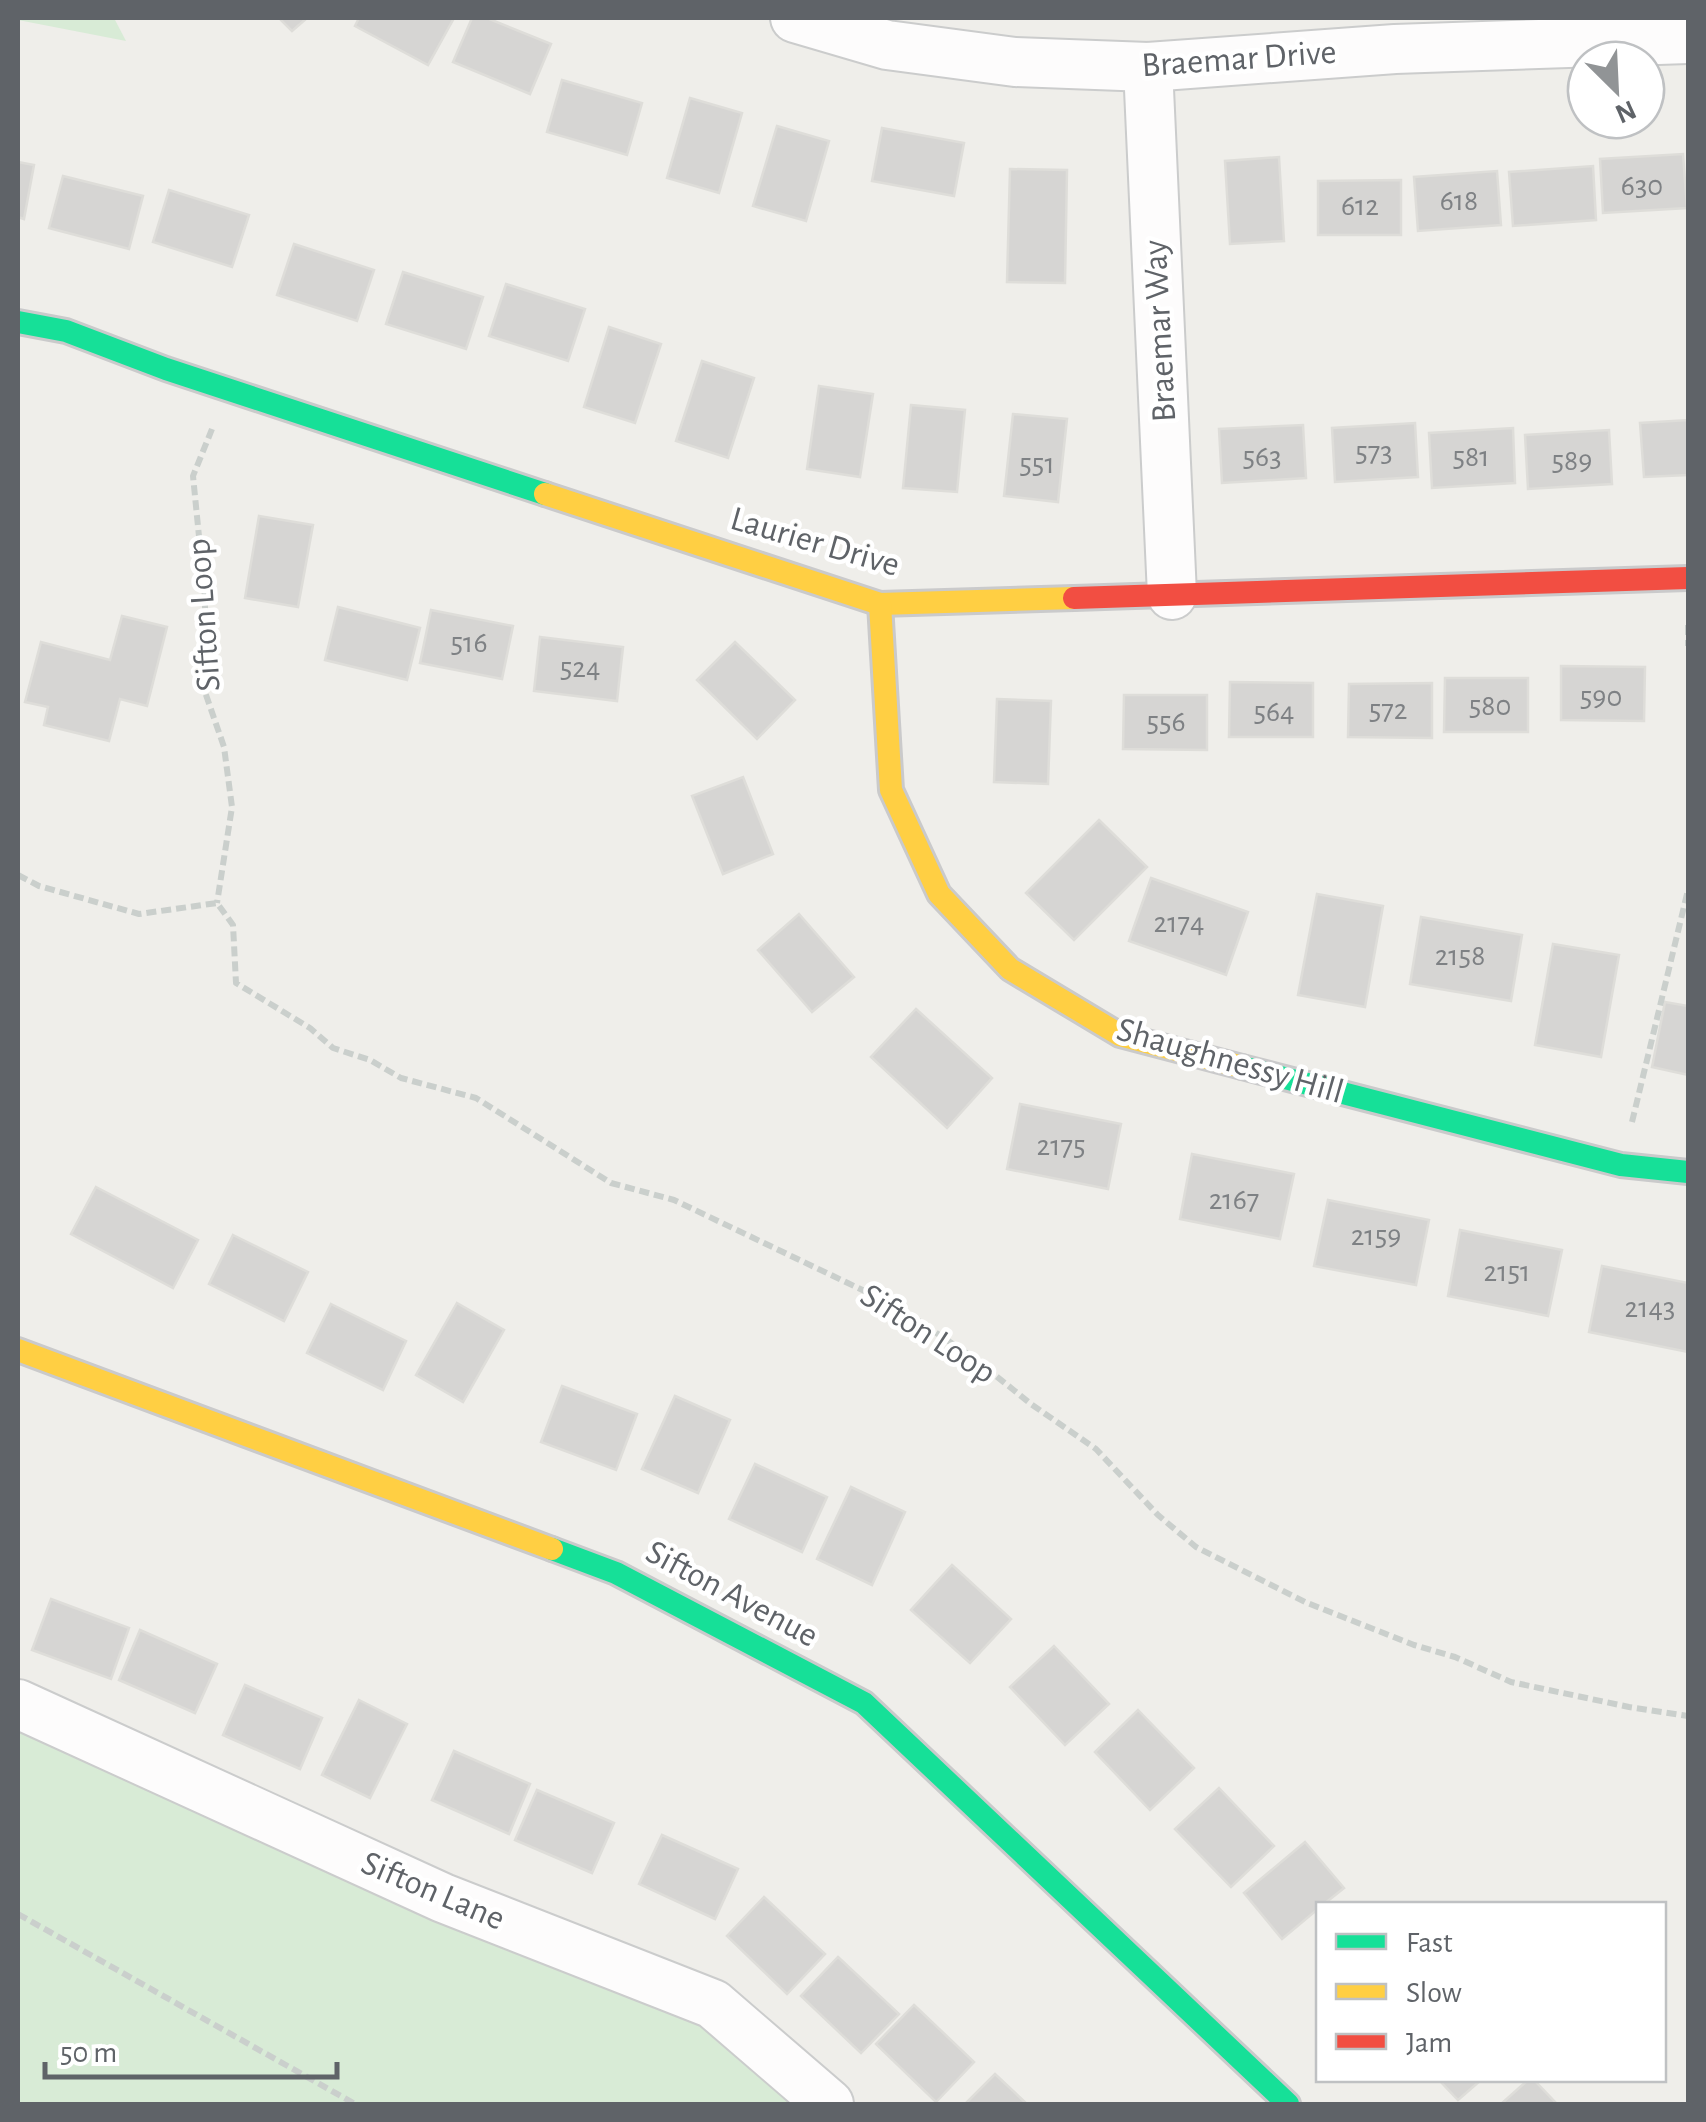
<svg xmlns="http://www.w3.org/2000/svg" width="1706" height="2122" font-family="'Alegreya Sans',sans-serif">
	<rect width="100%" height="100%" fill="#efeeea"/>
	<!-- green -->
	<g fill="#d8ebd6">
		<path d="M18,18H114L126,41L18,20Z"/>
		<path d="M18,1713L716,2031L801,2104H18Z"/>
	</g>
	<!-- building -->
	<g fill="#d6d5d3" stroke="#deddd9" stroke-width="2.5">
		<path d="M279,18H307L292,31Z"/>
		<path d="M359,18H454L428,65L355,26Z"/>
		<path d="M472,18H487L551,44L530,94L453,62Z"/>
		<path d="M562,80L642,103L627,155L547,132Z"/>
		<path d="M690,98L742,113L719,193L667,178Z"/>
		<path d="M777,126L829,141L806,221L753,206Z"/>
		<path d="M882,128L964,143L954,196L872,181Z"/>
		<path d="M1683,154L1687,208L1603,213L1600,159Z"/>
		<path d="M1279,157L1284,241L1230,244L1225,161Z"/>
		<path d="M18,162L34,165L24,219L18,217Z"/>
		<path d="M1593,166L1596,220L1513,226L1509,172Z"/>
		<path d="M1010,169L1067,170L1065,283L1007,282Z"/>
		<path d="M1497,171L1501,225L1418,231L1414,177Z"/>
		<path d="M63,176L143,196L129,249L49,228Z"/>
		<path d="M1401,180V235H1318V181Z"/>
		<path d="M169,190L249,215L232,267L153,242Z"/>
		<path d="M294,244L374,270L357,321L277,295Z"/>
		<path d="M403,272L483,297L466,349L386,324Z"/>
		<path d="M506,284L585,309L568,361L489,336Z"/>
		<path d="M609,327L661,344L635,423L584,407Z"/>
		<path d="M702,361L754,378L728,458L676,441Z"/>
		<path d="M819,386L873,394L860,477L807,469Z"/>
		<path d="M911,405L965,410L957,492L903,488Z"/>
		<path d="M1013,414L1067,419L1058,502L1004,496Z"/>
		<path d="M1688,420V475L1644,477L1640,423Z"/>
		<path d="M1415,423L1418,477L1335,482L1332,428Z"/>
		<path d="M1303,425L1306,478L1222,483L1219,429Z"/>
		<path d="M1513,428L1515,483L1432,488L1429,433Z"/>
		<path d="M1609,430L1612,484L1528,489L1525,435Z"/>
		<path d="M259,516L313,525L298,607L245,598Z"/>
		<path d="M338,607L420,628L407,680L325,660Z"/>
		<path d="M431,610L513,626L502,679L420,663Z"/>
		<path d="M122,616L167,627L147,706L120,699L109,741L44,725L48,707L25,702L41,642L110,660Z"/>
		<path d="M540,637L623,647L617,701L534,691Z"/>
		<path d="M735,642L795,700L757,739L697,680Z"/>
		<path d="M1561,666L1645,667L1644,721L1561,720Z"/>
		<path d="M1445,678H1528V732H1444Z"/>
		<path d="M1230,682L1313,683V737H1229Z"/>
		<path d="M1432,683V738L1348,737L1349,684Z"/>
		<path d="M1124,695H1207V750L1123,749Z"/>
		<path d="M997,699L1051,701L1048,784L994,782Z"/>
		<path d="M743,777L773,854L723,874L692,796Z"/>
		<path d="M1099,820L1147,867L1074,940L1026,893Z"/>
		<path d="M1151,878L1248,912L1226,975L1129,941Z"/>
		<path d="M1317,894L1383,906L1365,1007L1298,995Z"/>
		<path d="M799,914L854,977L812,1012L758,950Z"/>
		<path d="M1421,917L1522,935L1511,1001L1410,984Z"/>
		<path d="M1553,944L1619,955L1601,1057L1535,1045Z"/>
		<path d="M1665,1002L1688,1006V1075L1652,1067Z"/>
		<path d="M916,1009L992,1078L947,1128L871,1057Z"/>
		<path d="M1020,1104L1121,1124L1108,1189L1007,1169Z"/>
		<path d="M1192,1154L1294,1174L1280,1239L1180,1219Z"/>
		<path d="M96,1187L198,1240L173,1288L71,1234Z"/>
		<path d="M1328,1200L1429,1220L1416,1285L1314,1266Z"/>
		<path d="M1460,1230L1562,1250L1548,1316L1448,1296Z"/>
		<path d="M233,1235L308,1272L284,1321L209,1284Z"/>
		<path d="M1602,1266L1688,1283V1352L1589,1332Z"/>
		<path d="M457,1303L504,1330L463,1402L416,1375Z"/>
		<path d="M331,1304L406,1341L383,1390L307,1353Z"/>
		<path d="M562,1386L637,1414L616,1470L541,1442Z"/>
		<path d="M675,1396L730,1420L698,1493L642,1469Z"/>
		<path d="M755,1464L827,1497L802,1552L729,1519Z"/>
		<path d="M851,1487L905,1512L872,1585L817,1559Z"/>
		<path d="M952,1565L1011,1619L970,1663L911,1610Z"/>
		<path d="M51,1599L129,1628L111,1679L32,1650Z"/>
		<path d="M140,1630L217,1664L195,1713L119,1680Z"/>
		<path d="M1054,1646L1109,1704L1065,1745L1010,1687Z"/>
		<path d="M245,1685L322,1718L300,1769L223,1735Z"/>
		<path d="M359,1700L407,1724L370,1798L322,1775Z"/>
		<path d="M1138,1710L1194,1768L1150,1810L1095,1752Z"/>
		<path d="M454,1751L530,1784L509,1834L432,1800Z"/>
		<path d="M1219,1788L1274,1846L1231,1887L1175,1829Z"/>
		<path d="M537,1790L614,1823L592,1873L515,1840Z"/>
		<path d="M662,1835L738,1869L715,1919L639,1884Z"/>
		<path d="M1305,1842L1344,1888L1324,1904H1318V1909L1282,1939L1244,1893Z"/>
		<path d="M764,1897L825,1954L787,1994L727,1936Z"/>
		<path d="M838,1957L899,2014L861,2053L801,1996Z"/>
		<path d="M914,2005L974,2062L936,2102L876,2044Z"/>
		<path d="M995,2074L1027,2104H965Z"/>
		<path d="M1439,2080H1481L1458,2100Z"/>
		<path d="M1528,2080H1534L1557,2104H1501Z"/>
	</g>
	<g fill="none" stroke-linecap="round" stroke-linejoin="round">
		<!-- street casing -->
		<g stroke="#cbcccc" stroke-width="52">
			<g id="street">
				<path d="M795,18L887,45L1015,62L1148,67L1395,49L1688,39"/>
				<path d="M1148,67L1172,595"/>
				<path d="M18,1704L443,1898L713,2004L829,2104"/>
			</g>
		</g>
		<!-- fast casing -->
		<g stroke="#cacacb" stroke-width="28">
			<g id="fast">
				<path d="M18,322L66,331L166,369L545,494"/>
				<path d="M1242,1067L1621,1165L1688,1172"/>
				<path d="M552,1549L616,1573L864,1703L1288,2104"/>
			</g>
		</g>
		<!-- slow casing -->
		<g stroke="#cacacb" stroke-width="28">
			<g id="slow">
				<path d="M545,494L880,604L1074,598"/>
				<path d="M880,604L891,790L939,894L1010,969L1120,1035L1242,1067"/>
				<path d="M18,1350L552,1549"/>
			</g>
		</g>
		<!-- jam casing -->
		<g stroke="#cacacb" stroke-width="28">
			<path id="jam" d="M1074,598L1688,578"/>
		</g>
		<!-- path -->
		<g stroke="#cacfcc" stroke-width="6" stroke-dasharray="10 5" stroke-linecap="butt">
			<path d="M212,429L193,476L205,597V692L224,747L232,807L217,903"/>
			<path d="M1688,625V646"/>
			<path d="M18,875L39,886L139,914L217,903L233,925L236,983L310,1028L333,1048L370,1060L401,1078L476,1098L611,1183L674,1200L898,1307L975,1359L1031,1404L1096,1449L1158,1515L1196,1547L1305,1602L1414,1645L1455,1657L1511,1682L1629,1707L1688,1716"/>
			<path d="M1632,1122L1688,890"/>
			<path d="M18,1914L355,2104"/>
		</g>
		<!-- street -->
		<use href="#street" stroke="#fdfcfc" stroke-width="48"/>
		<!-- fast -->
		<use href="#fast" stroke="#16e098" stroke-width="22"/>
		<!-- slow -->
		<use href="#slow" stroke="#ffcf43" stroke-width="22"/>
		<!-- jam -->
		<use href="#jam" stroke="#f24e42" stroke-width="22"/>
	</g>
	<g text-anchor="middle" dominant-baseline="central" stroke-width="9" stroke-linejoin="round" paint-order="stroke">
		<!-- number labels -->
		<g font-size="30" fill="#7e8184">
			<text x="1642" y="186">630</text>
			<text x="1459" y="201">618</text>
			<text x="1360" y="206">612</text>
			<text x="1374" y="452">573</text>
			<text x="1262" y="457">563</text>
			<text x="1471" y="457">581</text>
			<text x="1572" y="461">589</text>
			<text x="1037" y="464">551</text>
			<text x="469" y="643">516</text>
			<text x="580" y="668">524</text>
			<text x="1601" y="697">590</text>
			<text x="1490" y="706">580</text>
			<text x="1388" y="710">572</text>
			<text x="1274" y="712">564</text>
			<text x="1166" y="722">556</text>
			<text x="1179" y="923">2174</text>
			<text x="1460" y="956">2158</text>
			<text x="1061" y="1146">2175</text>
			<text x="1234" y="1200">2167</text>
			<text x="1376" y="1236">2159</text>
			<text x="1507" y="1272">2151</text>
			<text x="1650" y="1308">2143</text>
		</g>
		<!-- street labels -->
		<g font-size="35" fill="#5f6368" stroke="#fff">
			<text transform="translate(1239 59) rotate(-4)">Braemar Drive</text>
			<text transform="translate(1160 331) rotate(-93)">Braemar Way</text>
			<text transform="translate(815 542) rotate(16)">Laurier Drive</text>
			<text transform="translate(204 615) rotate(-94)">Sifton Loop</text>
			<text transform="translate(1230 1061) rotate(16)">Shaughnessy Hill</text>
			<text transform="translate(928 1334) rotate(33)">Sifton Loop</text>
			<text transform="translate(732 1594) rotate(28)">Sifton Avenue</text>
			<text transform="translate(433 1891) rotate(23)">Sifton Lane</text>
		</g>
	</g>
	<!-- border -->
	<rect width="1706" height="2122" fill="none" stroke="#5f6368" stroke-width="40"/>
	<!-- legend -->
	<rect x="1316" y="1902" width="350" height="180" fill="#ffffff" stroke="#bfc1c3" stroke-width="2.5"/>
	<rect x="1336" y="1934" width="50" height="15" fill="#16e098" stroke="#bfc1c3" stroke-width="2.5"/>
	<text x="1406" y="1952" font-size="30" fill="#5f6368">Fast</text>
	<rect x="1336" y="1984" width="50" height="15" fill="#ffcf43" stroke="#bfc1c3" stroke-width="2.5"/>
	<text x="1406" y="2002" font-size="30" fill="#5f6368">Slow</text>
	<rect x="1336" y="2034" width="50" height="15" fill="#f24e42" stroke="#bfc1c3" stroke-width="2.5"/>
	<text x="1406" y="2052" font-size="30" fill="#5f6368">Jam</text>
	<!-- north arrow -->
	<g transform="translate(1616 90) rotate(156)"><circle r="48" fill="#ffffff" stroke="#bfc1c3" stroke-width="2.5"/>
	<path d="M0-8L18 38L0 25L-18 38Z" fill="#919496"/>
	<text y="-15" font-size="28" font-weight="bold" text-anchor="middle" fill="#5f6368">N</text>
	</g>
	<!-- scale -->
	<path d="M45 2062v15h292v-15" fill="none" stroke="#5f6368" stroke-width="5"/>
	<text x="60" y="2062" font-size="30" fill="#5f6368" stroke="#ffffff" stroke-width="8" paint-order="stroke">50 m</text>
</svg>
